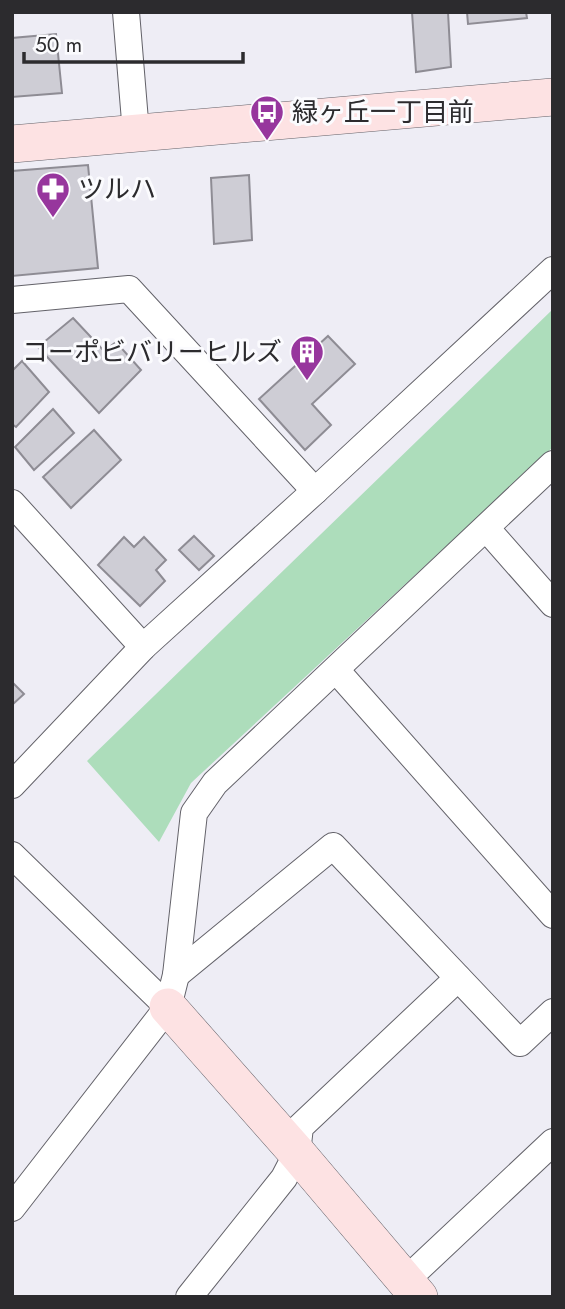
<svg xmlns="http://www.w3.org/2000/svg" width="565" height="1309" font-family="Jost,'Noto Sans JP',sans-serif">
	<rect width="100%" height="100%" fill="#eeedf5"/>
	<!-- green -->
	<path fill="#adddbb" d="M553,309V447L191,783L159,842L87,761Z"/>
	<!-- building -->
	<g fill="#cecdd5" stroke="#8e8c94" stroke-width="2">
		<path d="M412,12H448L451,67L416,72Z"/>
		<path d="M467,12H526L527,18L468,24Z"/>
		<path d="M56,34L62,93L12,97V38Z"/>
		<path d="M88,165L98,268L12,276V171Z"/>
		<path d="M249,175L252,240L214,244L211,178Z"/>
		<path d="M73,318L104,351L116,342L141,370L99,413L38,347Z"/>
		<path d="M328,336L355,364L312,404L331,425L305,450L259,399Z"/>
		<path d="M22,361L49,392L16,427L12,424V371Z"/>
		<path d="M53,409L74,433L34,470L15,447Z"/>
		<path d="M94,430L121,460L71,508L43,477Z"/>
		<path d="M194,536L214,556L199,570L179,550Z"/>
		<path d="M124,537L134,547L144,537L166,560L156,570L165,581L140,606L98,565Z"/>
		<path d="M12,682L24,694L12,705Z"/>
	</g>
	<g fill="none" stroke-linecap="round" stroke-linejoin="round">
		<!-- street casing -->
		<g stroke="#636269" stroke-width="28">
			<g id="street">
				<path d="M126,12L136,133"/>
				<path d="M12,300L129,289L315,491"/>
				<path d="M12,503L143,647"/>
				<path d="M486,528L553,604"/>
				<path d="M336,670L553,915"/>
				<path d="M12,785L143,647L315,491L553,270"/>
				<path d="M12,855L168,1007"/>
				<path d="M176,975L333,846L520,1043L553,1012"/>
				<path d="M12,1208L168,1007L176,975L194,813L215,783L553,464"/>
				<path d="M405,1281L553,1142"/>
				<path d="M189,1297L284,1178L297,1153L300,1127L458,978"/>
			</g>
		</g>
		<!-- secondary casing -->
		<g stroke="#636269" stroke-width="38">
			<g id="secondary">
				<path d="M12,144L553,97"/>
				<path d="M168,1007L297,1153L419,1297"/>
			</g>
		</g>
		<!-- street -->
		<use href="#street" stroke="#fff" stroke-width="26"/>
		<!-- secondary -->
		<use href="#secondary" stroke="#fde2e3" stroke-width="37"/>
	</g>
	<!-- icons -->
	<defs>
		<g id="bus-pin" transform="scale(1.75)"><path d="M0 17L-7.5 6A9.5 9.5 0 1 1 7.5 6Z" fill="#97369d" stroke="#fbfbfe"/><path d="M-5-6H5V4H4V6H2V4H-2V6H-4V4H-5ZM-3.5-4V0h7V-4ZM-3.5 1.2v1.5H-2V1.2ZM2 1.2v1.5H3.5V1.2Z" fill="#fff"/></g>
		<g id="pharmacy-pin" transform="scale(1.75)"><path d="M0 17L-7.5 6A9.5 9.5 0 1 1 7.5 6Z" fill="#97369d" stroke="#fbfbfe"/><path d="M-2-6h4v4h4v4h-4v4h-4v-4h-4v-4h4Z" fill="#fff"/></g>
		<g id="building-pin" transform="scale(1.75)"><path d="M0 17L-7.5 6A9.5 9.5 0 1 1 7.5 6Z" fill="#97369d" stroke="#fbfbfe"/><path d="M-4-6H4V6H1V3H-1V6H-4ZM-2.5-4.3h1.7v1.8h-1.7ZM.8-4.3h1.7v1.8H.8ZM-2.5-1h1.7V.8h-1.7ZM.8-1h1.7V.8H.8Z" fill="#fff"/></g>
	</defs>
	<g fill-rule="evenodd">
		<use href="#bus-pin" x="267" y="112"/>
		<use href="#pharmacy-pin" x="53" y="189"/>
		<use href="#building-pin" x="307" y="352"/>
	</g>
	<g text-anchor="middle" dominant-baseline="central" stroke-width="6" stroke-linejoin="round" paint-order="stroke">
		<!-- poi labels -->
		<g font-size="26" fill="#2c2b2e" stroke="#fbfbfe" text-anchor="start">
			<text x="292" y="112">緑ヶ丘一丁目前</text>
			<text x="78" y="189">ツルハ</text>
			<text x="282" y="352" text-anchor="end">コーポビバリーヒルズ</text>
		</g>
	</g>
	<!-- border -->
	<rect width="565" height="1309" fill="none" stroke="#2c2b2e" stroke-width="28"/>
	<!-- scale -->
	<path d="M24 52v10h219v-10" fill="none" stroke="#2c2b2e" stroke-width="3.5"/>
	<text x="35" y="52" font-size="21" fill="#2c2b2e" stroke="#fbfbfe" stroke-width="5" paint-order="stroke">50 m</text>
</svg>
